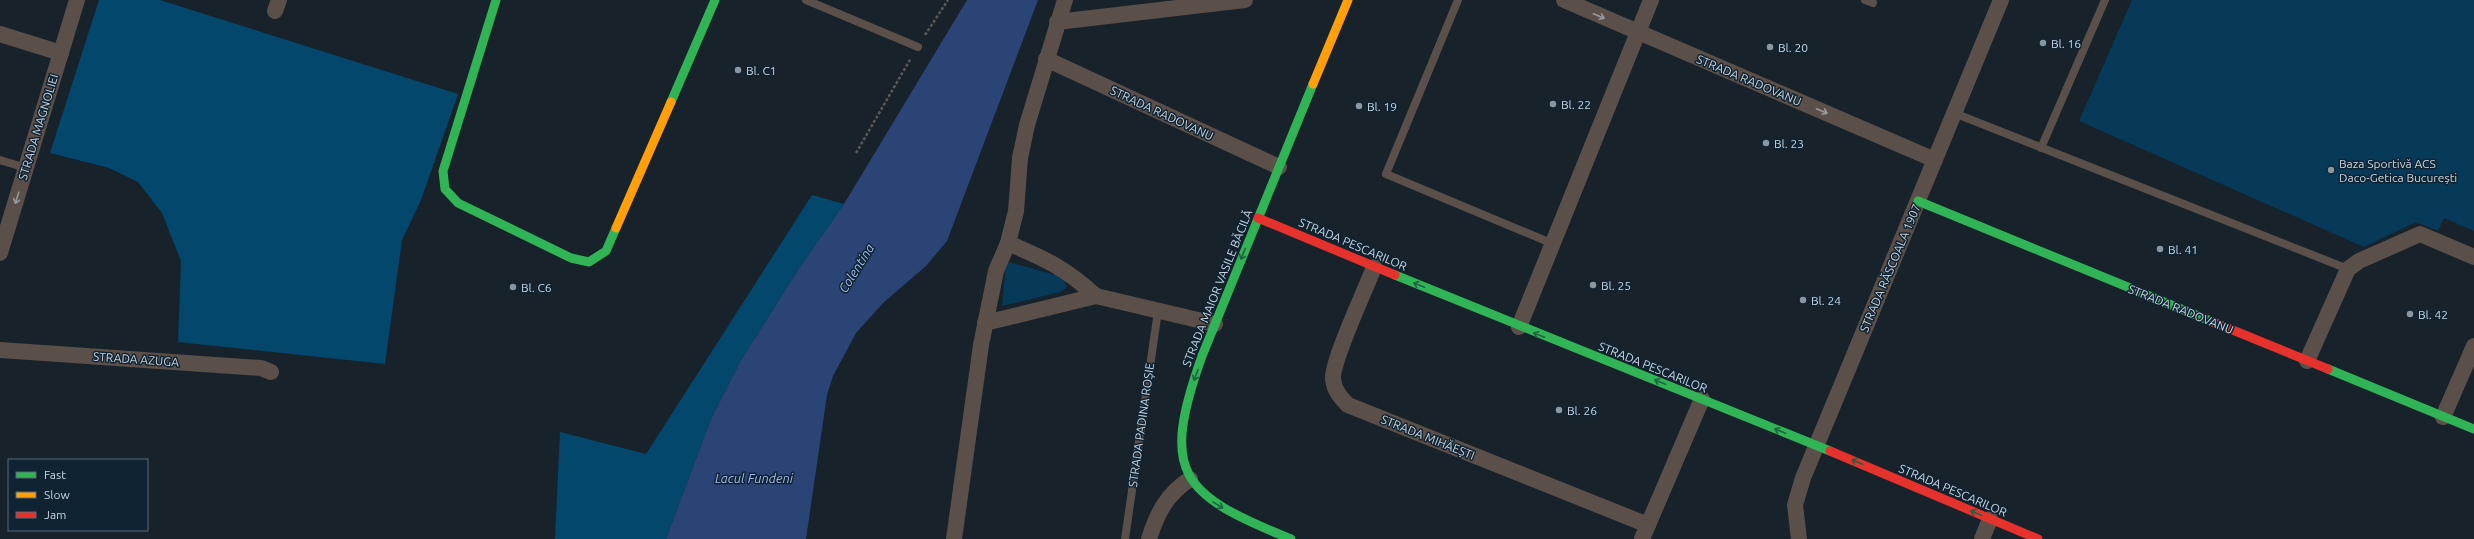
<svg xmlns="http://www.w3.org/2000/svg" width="2474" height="539" font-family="Ubuntu,sans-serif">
	<rect width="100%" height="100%" fill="#17222a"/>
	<!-- green -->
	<g fill="#073958">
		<path d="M2132,0H2474V231L2444,218L2438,231L2416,222L2364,247L2079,121Z"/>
		<path d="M1009,262L1059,276L1064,280L1067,287L1061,292L1002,306L1006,264Z"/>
	</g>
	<!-- forest -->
	<g fill="#04476d">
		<path d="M99,0H160L458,94L421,200L402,240L385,364L178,342L181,261L162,213L138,182L109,168L50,153Z"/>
		<path d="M812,195L844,204L796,273L740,362L711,419L666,539H555L560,432L646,454Z"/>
	</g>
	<!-- water -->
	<path fill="#2b4476" d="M967,0H1038L947,241L926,266L883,303L856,333L833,376L827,395L806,539H666L711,419L740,362L796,273L844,204Z"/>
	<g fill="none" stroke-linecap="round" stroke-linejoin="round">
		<!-- path -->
		<g stroke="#5c5856" stroke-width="2.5" stroke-dasharray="3 2" stroke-linecap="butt">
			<path d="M925,35L948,0"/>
			<path d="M856,153L911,58"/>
		</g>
		<!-- lane -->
		<g stroke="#5a4f49" stroke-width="8">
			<path d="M806,0L918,47"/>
			<path d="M1458,0L1386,174L1551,243"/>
			<path d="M1865,0L1873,3"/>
			<path d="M1954,113L2348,269"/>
			<path d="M2041,148L2105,0"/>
			<path d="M0,160L26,168"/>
			<path d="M1125,539L1158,311"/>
		</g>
		<!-- street -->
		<g stroke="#5a4f49" stroke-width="16">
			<path d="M1564,0L1935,160"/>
			<path d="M275,11L279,0"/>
			<path d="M1057,22L1245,0"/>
			<path d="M0,34L61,53"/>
			<path d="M1046,59L1279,167"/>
			<path d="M1008,243C1046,259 1065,268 1096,296"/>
			<path d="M0,253L77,0"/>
			<path d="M1374,267C1366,289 1332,360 1333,379C1334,390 1340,397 1348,405L1648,525"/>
			<path d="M985,323L1096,296L1215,324"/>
			<path d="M1519,327L1651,0"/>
			<path d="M0,350L261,368L271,372"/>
			<path d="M2307,361L2348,269L2359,261L2420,234L2474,257"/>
			<path d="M2443,417L2474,346"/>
			<path d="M954,539L981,345L996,271L1008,243L1016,211L1020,158L1027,125L1065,0"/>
			<path d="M1149,539C1157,513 1167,494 1190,479"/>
			<path d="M1642,539L1702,399"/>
			<path d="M1799,539L1795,505L1803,478L2001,0"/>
			<path d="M1982,539L1990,519"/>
		</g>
		<!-- fast -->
		<g stroke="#30b455" stroke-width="9">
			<path d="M496,0L443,171L445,189L458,203L571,258L589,262L606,251L616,228"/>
			<path d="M671,102L715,0"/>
			<path d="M1918,201L2213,322"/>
			<path d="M1395,275L1830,451"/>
			<path d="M2328,369L2474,429"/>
			<path d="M1291,539C1180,494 1160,474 1202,356L1313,84"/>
		</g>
		<!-- slow -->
		<g stroke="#ff9f0a" stroke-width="9">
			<path d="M1313,84L1348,0"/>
			<path d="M616,228L671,102"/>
		</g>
		<!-- jam -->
		<g stroke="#e5322d" stroke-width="9">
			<path d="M1258,218L1395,275"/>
			<path d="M2213,322L2328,369"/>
			<path d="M1830,451L2038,539"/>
		</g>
	</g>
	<!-- one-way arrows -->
	<defs><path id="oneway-shaft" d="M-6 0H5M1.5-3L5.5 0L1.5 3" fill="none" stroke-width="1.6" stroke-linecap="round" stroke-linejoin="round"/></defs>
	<g stroke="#98999c">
		<use href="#oneway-shaft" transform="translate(1599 16) rotate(23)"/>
		<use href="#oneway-shaft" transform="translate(1822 111) rotate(23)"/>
		<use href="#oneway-shaft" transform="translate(17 198) rotate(107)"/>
	</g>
	<g stroke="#1e6442">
		<use href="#oneway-shaft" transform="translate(1243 254) rotate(112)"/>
		<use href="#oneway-shaft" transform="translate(1419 285) rotate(-158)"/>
		<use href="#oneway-shaft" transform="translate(1539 335) rotate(-159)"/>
		<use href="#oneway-shaft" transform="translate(1196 375) rotate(111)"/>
		<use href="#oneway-shaft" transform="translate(1660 382) rotate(-159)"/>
		<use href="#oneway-shaft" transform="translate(1780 431) rotate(-158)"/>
		<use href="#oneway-shaft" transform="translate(1857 462) rotate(-157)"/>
		<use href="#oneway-shaft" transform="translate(1218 505) rotate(31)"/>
		<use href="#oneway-shaft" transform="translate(1976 513) rotate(-157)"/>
	</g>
	<!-- markers -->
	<g fill="#8b97a0" stroke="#0f2332" stroke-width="1.5">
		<circle cx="2043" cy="43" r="4"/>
		<circle cx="1770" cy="47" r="4"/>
		<circle cx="738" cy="70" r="4"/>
		<circle cx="1553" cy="104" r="4"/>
		<circle cx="1359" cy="106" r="4"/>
		<circle cx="1766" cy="143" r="4"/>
		<circle cx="2331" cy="170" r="4"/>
		<circle cx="2160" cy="249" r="4"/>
		<circle cx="1593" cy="285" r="4"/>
		<circle cx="513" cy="287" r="4"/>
		<circle cx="1803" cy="300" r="4"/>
		<circle cx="2410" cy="314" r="4"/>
		<circle cx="1559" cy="410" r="4"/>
	</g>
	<g text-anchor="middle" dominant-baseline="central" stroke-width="3" stroke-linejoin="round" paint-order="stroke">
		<!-- poi labels -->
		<g font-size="12" fill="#cad6e0" stroke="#0f2332" text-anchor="start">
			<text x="2051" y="43">Bl. 16</text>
			<text x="1778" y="47">Bl. 20</text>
			<text x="746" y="70">Bl. C1</text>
			<text x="1561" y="104">Bl. 22</text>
			<text x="1367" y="106">Bl. 19</text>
			<text x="1774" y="143">Bl. 23</text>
			<text x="2339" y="163">Baza Sportivă ACS<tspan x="2339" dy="14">Daco-Getica București</tspan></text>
			<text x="2168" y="249">Bl. 41</text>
			<text x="1601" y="285">Bl. 25</text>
			<text x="521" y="287">Bl. C6</text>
			<text x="1811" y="300">Bl. 24</text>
			<text x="2418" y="314">Bl. 42</text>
			<text x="1567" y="410">Bl. 26</text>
		</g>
		<!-- street labels -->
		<g font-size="12" fill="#cad6e0" stroke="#0f2332">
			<text transform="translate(1749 80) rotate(23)">STRADA RADOVANU</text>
			<text transform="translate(1162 113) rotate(25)">STRADA RADOVANU</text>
			<text transform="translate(38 127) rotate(-73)">STRADA MAGNOLIEI</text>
			<text transform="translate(1353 244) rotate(23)">STRADA PESCARILOR</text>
			<text transform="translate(1890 268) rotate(-67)">STRADA RĂSCOALA 1907</text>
			<text transform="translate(1217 288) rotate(-68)">STRADA MAIOR VASILE BĂCILĂ</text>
			<text transform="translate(2181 309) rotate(22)">STRADA RADOVANU</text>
			<text transform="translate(136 359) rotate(4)">STRADA AZUGA</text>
			<text transform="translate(1653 367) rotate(22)">STRADA PESCARILOR</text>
			<text transform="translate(1141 425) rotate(-82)">STRADA PADINA ROȘIE</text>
			<text transform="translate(1428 437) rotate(22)">STRADA MIHĂEȘTI</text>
			<text transform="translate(1953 490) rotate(23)">STRADA PESCARILOR</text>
		</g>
		<!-- water labels -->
		<g font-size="13" font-style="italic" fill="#a4bef0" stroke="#0f2332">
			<text transform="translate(856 268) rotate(-58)">Colentina</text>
			<text x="754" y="478">Lacul Fundeni</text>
		</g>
	</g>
	<!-- legend -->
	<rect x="8" y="459" width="140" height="72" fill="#0f2332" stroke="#5a6b78"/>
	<rect x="16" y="472" width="20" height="6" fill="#30b455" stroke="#5a6b78"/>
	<text x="44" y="479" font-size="12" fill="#cad6e0">Fast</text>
	<rect x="16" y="492" width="20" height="6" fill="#ff9f0a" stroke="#5a6b78"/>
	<text x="44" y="499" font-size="12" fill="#cad6e0">Slow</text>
	<rect x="16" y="512" width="20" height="6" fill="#e5322d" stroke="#5a6b78"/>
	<text x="44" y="519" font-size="12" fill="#cad6e0">Jam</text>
</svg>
